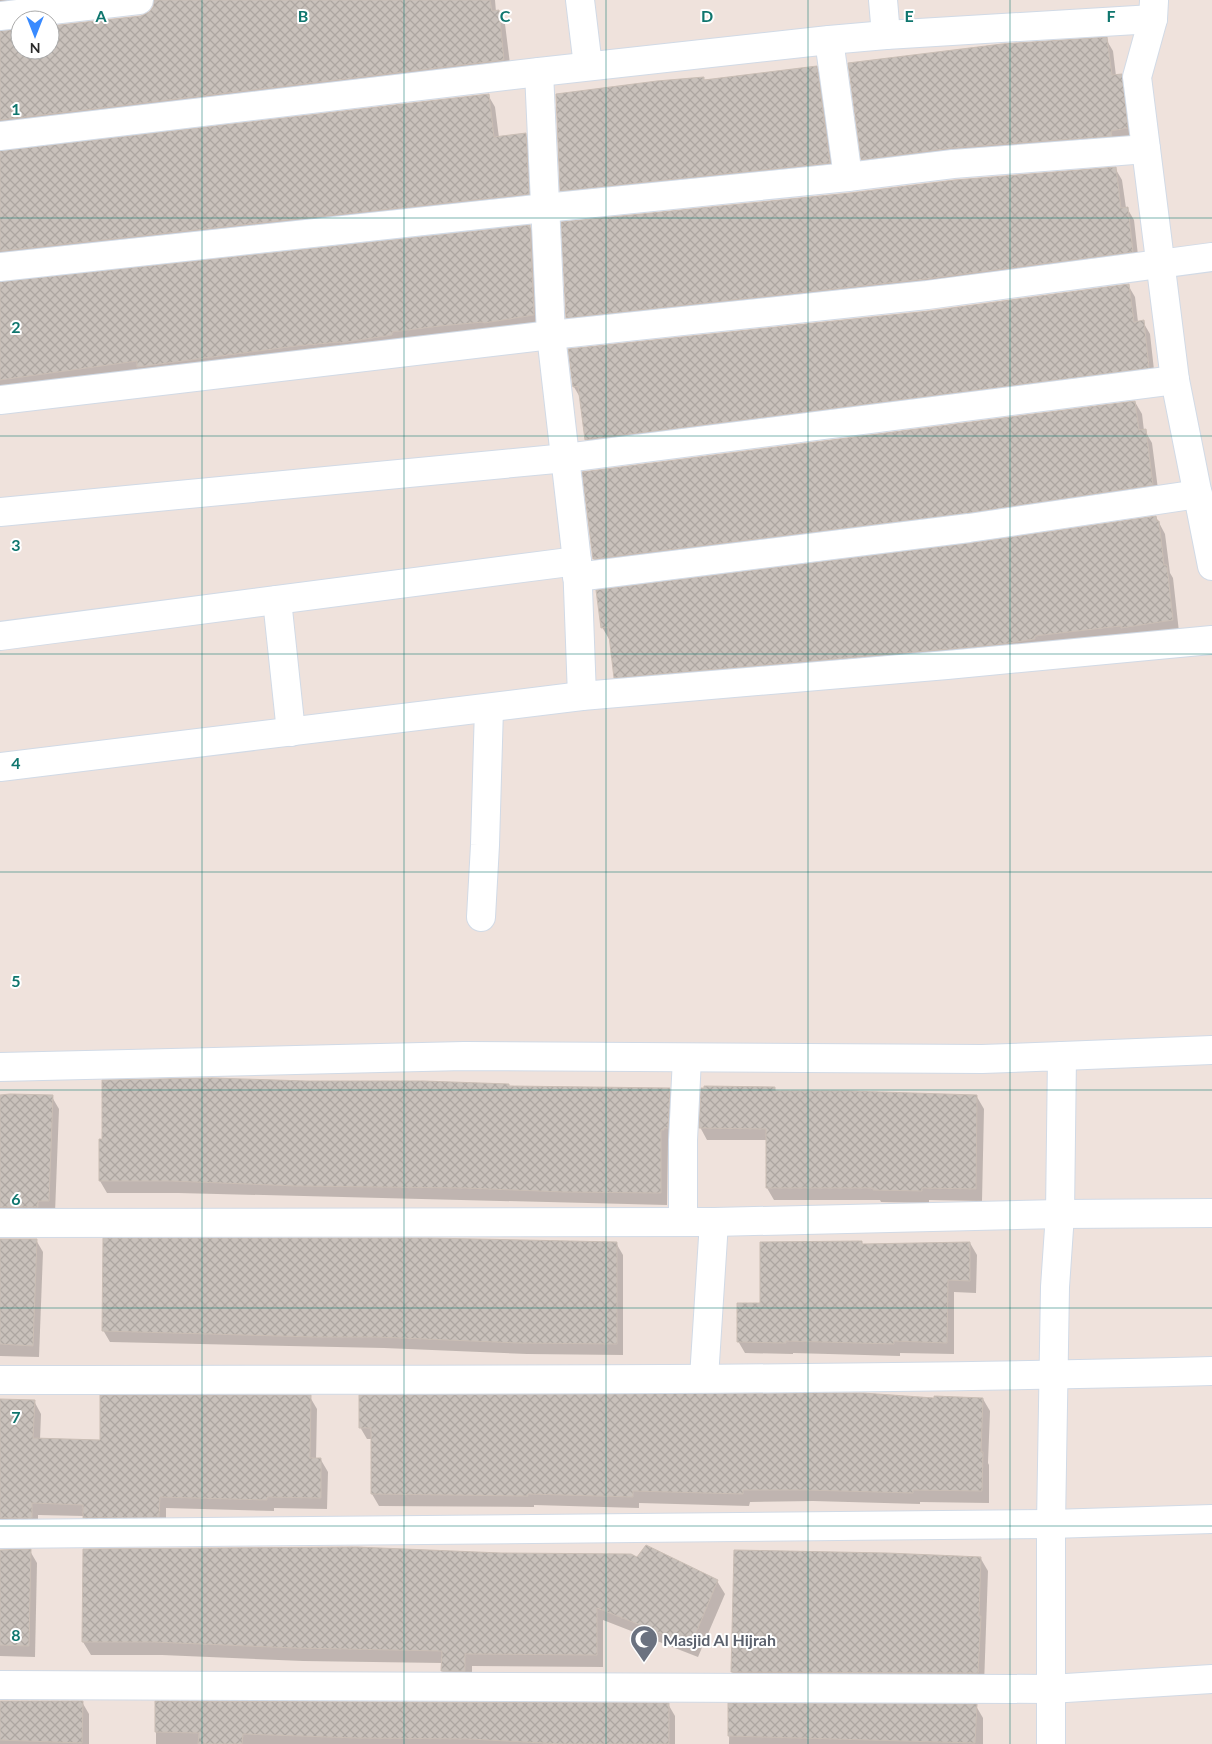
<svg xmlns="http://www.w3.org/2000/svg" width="1212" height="1744" font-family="Lato,sans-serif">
	<defs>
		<pattern id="building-cross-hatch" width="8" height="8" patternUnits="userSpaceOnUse" patternTransform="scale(1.25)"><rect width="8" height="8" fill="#c9c1bb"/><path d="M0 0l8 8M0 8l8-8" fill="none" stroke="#ada6a1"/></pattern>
	</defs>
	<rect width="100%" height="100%" fill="#efe2dc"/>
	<!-- shadow -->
	<g fill="#0003">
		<path d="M0,0H112L0,14Z"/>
		<path d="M156,0H495L496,12H498L505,24L511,72L0,134V32L20,31V50H50V27L141,17L149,14L154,7Z"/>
		<path d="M1106,39L1113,51L1116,76L1121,75L1128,87L1134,140L870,171L863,159Z"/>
		<path d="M816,67L823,79L836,175L568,202L561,190L703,78L705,81Z"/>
		<path d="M488,95L495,107L499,138L525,134L532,146L535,206L0,265V152Z"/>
		<path d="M1115,168L1122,180L1126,208H1127L1134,220L1139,264L574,329L567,317L850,194Z"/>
		<path d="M530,227L537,239L541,327L0,392V284Z"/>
		<path d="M1128,285L1135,297L1138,322H1143L1150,334L1155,379L593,451L586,439L581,399L574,387L929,312Z"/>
		<path d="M1135,402L1142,414L1144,431H1145L1152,443L1159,497L601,571L594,559Z"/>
		<path d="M1156,517L1165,534L1170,573L1173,578L1179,632L622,689L615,677L610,639H609L602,627L971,545Z"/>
		<path d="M509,1087L669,1089L676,1101L670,1142H668L667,1205L178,1193H107L100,1181Z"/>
		<path d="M774,1088L776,1092L977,1097L984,1109L982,1201L929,1200V1203L881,1202L880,1200H774L767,1188V1140H707L700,1127Z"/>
		<path d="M0,1095L52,1097L59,1109L55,1213L0,1221Z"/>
		<path d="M0,1240H36L43,1252L39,1357L0,1356Z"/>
		<path d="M862,1242L863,1245L970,1243L977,1255L976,1293L954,1292V1354L900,1353V1356L793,1353V1354L745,1353L738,1341L761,1305Z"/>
		<path d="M616,1243L623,1255V1355L527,1354L384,1348L110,1342L103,1330Z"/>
		<path d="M310,1397L317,1409L316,1460H321L328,1472L327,1509L274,1508V1511L166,1508V1529H91L84,1516L38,1515V1530L0,1532V1401H34L41,1414L40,1440L101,1441Z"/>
		<path d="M983,1399L990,1411L988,1463L989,1465V1503L920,1502V1504L813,1501L750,1502L749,1506L639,1503V1508L534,1505V1507L379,1506L372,1494V1439H367L360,1427L935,1400Z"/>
		<path d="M0,1551H30L37,1563L35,1657L0,1656Z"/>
		<path d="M981,1559L988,1571L984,1685L739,1684L732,1672Z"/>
		<path d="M717,1581L725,1594L698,1657L603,1620V1667L472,1666V1684H450L442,1671V1663L303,1661L162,1655H91L83,1642Z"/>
		<path d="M0,1702H82L89,1714V1744H0Z"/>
		<path d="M156,1702L668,1704L675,1716V1744H156Z"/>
		<path d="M730,1705L976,1706L983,1718V1744H729Z"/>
	</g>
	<!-- building -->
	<g fill="url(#building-cross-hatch)" stroke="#cabeb5">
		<path d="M154,0H490L492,11L499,10L504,60L0,120V31L20,29V50H50V26L141,16L149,12L153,7Z"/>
		<path d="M1107,37L1112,75L1122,74L1128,128L1111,131L1112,136L951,148L861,160L848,63L1002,44Z"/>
		<path d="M817,66L830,163L560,191L556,94L657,81L704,77V80Z"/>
		<path d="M489,94L494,137L526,133L529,194L0,251V151Z"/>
		<path d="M1116,167L1121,208L1128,207L1133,252L925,279L566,318L561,222L850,193L955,180Z"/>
		<path d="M530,225L534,315L484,323L483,322L440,326L392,332V335L340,343V342L296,346L137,367V361L0,380V282Z"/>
		<path d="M1129,284L1134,322L1144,320L1149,368L585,440L578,386L573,387L568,349L929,311Z"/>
		<path d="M1135,401L1139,430L1146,429L1153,485L967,513L593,559L582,472Z"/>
		<path d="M1156,516L1157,521H1159L1164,565H1167L1173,620L1121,628V626L1077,631L1035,636V639L996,645L614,678L608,627L601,628L596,590L971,543Z"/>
		<path d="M213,1078L306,1081H423L509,1084V1086L670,1088L668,1128H664V1130H661V1193L564,1192L465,1188L297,1186L171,1181H99V1139H102V1080Z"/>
		<path d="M704,1086L775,1087V1091H849L977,1095L976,1189L922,1188V1191L873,1190V1188H766V1129L699,1128L701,1088H704Z"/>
		<path d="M10,1094L53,1095L49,1201H38V1207H0V1095Z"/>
		<path d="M103,1238H429L617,1242V1344L519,1343L377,1337H315L102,1331Z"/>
		<path d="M0,1239H37L33,1346L0,1344Z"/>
		<path d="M862,1241V1244L970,1242V1281L948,1280L947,1343L894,1341V1344L786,1341V1343L737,1342V1303H760V1242Z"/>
		<path d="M813,1393H863L934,1398V1396L983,1398L981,1452H983L982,1491L913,1490V1493L806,1490H743V1494L633,1491V1497L528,1494V1496L371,1494V1428H359V1395Z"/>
		<path d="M100,1395H311L310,1458H321V1498L267,1497V1500L160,1497L159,1517L83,1518V1505L32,1503V1518H0V1399L35,1400L33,1438L100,1440Z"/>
		<path d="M646,1545L718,1580L691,1645L597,1608V1655L465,1654V1671H441L442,1651L295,1648L154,1642H82L83,1549L356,1547L501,1553L631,1554L637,1557Z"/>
		<path d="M31,1549L29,1646L0,1645V1550Z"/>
		<path d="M734,1550L887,1553L981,1557L979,1616H981L978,1673L731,1672Z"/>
		<path d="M0,1701H83L82,1743L0,1740Z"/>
		<path d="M155,1701L669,1703V1744H562L469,1739L357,1738L243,1734L242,1744H198L199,1733L155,1732Z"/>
		<path d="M728,1703L977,1704L975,1743L728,1736Z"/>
	</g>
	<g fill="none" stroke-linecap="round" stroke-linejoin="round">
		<!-- minor casing -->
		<g stroke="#d1dae6" stroke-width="30">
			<g id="minor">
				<path d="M580,0L588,66"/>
				<path d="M883,0L886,35"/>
				<path d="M1154,1L1153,19L1137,77L1175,380L1212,566"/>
				<path d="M0,16L139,0"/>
				<path d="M829,40L848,177"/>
				<path d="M539,72L551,335L577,561L582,696"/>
				<path d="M0,136L539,72L829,40L886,35L1153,19"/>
				<path d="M0,267L545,208L848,177L953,164L1146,149"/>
				<path d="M0,400L551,335L927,295L1212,257"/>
				<path d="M0,512L566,458L1175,380"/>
				<path d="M577,577L969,528L1198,494"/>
				<path d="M277,600L291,732"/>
				<path d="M0,636L577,561"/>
				<path d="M0,767L582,696L947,665L1212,640"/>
				<path d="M481,917L485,845L489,708"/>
				<path d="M1062,1056L1212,1050"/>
				<path d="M0,1067L464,1056L982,1059L1062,1056L1060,1214L1055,1287L1051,1524V1744"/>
				<path d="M683,1222V1140L687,1058"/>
				<path d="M0,1223L714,1222L1060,1214L1212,1213"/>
				<path d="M704,1378L714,1222"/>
				<path d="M0,1380C404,1379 808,1382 1212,1371"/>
				<path d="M0,1534L1051,1524L1212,1519"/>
				<path d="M0,1685L1050,1689L1212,1679"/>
			</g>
		</g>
		<!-- minor -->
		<use href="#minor" stroke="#fff" stroke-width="28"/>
	</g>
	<!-- grid -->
	<path fill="none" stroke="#0f766e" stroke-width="1" stroke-opacity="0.55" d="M202,0V1744M404,0V1744M606,0V1744M808,0V1744M1010,0V1744M0,218H1212M0,436H1212M0,654H1212M0,872H1212M0,1090H1212M0,1308H1212M0,1526H1212"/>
	<!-- icons -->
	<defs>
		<g id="mosque-pin" transform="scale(1.4375)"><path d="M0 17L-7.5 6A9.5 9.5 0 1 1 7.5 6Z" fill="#6b7280" stroke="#fff"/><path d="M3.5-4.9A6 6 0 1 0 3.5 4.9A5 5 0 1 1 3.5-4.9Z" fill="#fff"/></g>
	</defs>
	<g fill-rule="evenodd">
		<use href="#mosque-pin" x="644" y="1639"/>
	</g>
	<g text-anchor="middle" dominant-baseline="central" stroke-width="4" stroke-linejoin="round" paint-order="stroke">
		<!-- worship labels -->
		<g font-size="16" font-weight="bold" fill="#5b616d" stroke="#fff" text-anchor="start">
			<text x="663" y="1639">Masjid Al Hijrah</text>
		</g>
	</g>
	<g font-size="16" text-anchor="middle" font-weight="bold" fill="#0f766e" stroke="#fff" stroke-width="4" stroke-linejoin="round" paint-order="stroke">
		<text x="101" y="22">A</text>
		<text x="303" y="22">B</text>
		<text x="505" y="22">C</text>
		<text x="707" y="22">D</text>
		<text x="909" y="22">E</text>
		<text x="1111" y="22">F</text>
		<text x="16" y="115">1</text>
		<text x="16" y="333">2</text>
		<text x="16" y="551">3</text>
		<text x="16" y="769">4</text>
		<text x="16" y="987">5</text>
		<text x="16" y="1205">6</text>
		<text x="16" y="1423">7</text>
		<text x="16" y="1641">8</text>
	</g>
	<!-- north arrow -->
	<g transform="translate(35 35) rotate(180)"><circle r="24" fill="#ffffff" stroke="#aaaaaa"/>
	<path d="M0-4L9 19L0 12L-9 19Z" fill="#398aff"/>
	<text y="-8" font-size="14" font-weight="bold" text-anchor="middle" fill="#2b2b2b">N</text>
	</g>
</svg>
